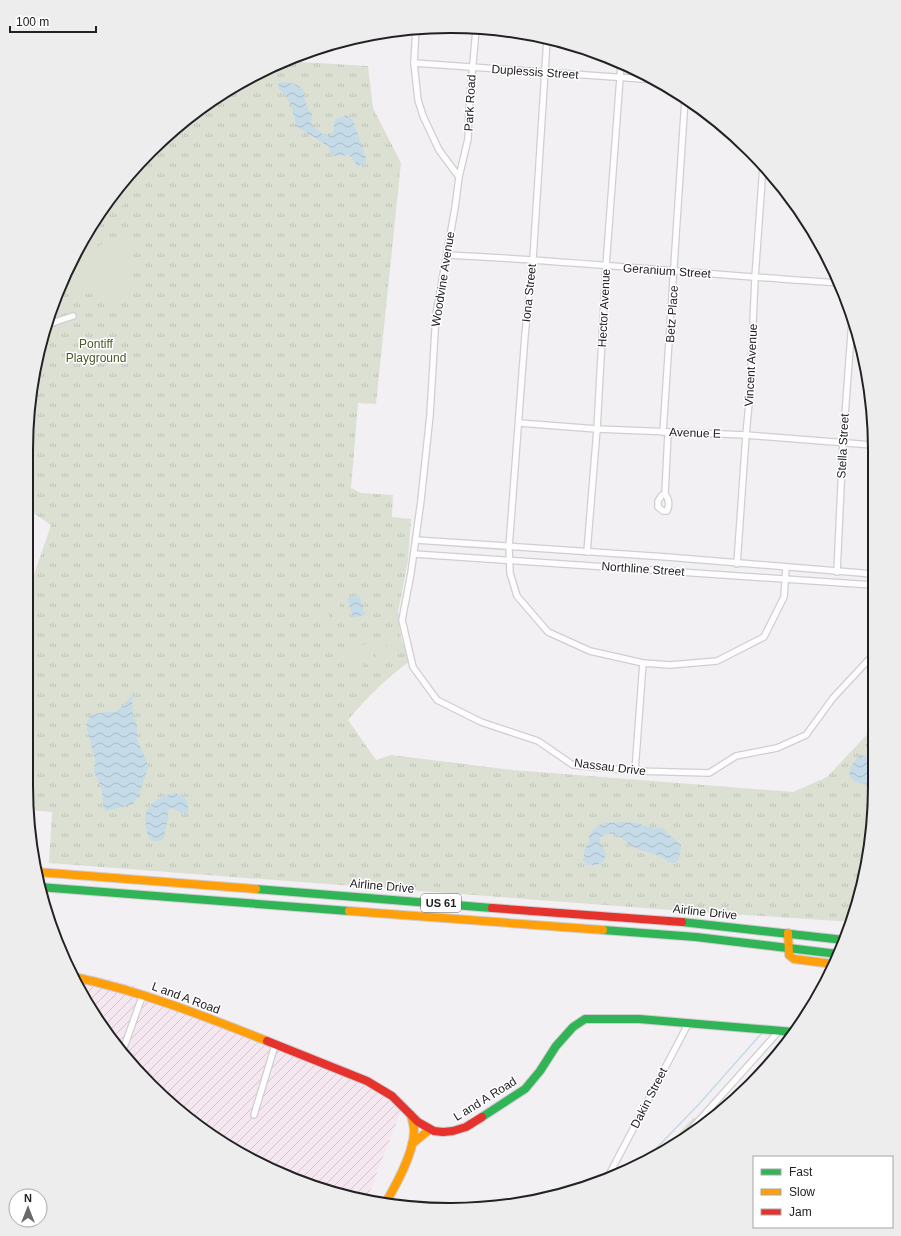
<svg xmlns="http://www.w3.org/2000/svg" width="901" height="1236" font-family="Helvetica,sans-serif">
	<defs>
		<pattern id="industrial-furrows" width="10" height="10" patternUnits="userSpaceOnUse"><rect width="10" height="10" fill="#f5e7f0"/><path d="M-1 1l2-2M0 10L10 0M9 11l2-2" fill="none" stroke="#d2c6ce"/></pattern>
		<pattern id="grass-tufts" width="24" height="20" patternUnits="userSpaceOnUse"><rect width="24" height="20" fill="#dbe0d3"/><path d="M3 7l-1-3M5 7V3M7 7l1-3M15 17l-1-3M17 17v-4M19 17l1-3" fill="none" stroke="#bcc0b5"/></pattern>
		<pattern id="water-waves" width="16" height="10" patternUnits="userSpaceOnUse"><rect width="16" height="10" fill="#c5dbe7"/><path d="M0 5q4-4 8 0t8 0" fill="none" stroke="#a9bcc6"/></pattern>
	</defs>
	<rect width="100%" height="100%" fill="#f3f0f4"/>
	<!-- industrial -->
	<path fill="url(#industrial-furrows)" d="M71,971L92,975L131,985L360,1074L384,1087L404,1103L366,1201L340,1195L263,1166L170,1105L97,1021Z"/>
	<!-- grass -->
	<path fill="url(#grass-tufts)" d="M285,61L368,66L373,108L401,163L376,404L358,403L351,488L361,493L393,495L392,517L411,519L408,561L398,612L401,638L410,661C387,678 366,698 348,720L376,760L391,755L513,770L793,792L827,777L874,727V813L853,922L684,911L49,863L52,812L29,810L26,786V598L51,525L26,508V450L40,341L58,288L97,215L131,170L192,114L263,70Z"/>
	<!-- pitch -->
	<g fill="#dbe0d3">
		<path d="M136,166L141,172C135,195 125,213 98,214Z"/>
		<path d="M116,239L136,240L126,299L66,290C68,283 69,274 73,268C82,252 99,245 116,239Z"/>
		<path d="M339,602L344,622L335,624L329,605Z"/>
		<path d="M326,605L332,625L323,628L317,608Z"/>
		<path d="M393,635L399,654L390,657L384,638Z"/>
		<path d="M381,639L387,658L378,661L372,642Z"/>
		<path d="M369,643L375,663L366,665L360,646Z"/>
		<path d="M357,647L363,666L354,669L348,650Z"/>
		<path d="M694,1117L703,1126L667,1146Z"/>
	</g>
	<!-- water -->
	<g fill="url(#water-waves)">
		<path d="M283,82C315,86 297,96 312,114L311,123C314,128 327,141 333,132C334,130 334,125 334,122L337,119L346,115L353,120L366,158V161L365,164L357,166L350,155L333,156L330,153L329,147L296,126L291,104L278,87L279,83Z"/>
		<path d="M359,595L364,612L366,614L353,618L347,598Z"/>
		<path d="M134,692L132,703L133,714L137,726V739L147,762L148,768L138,798L136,799L133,804L106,811L103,807L102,789L94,772L95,760L86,725L91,715L104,712H116C123,704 128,701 134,692Z"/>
		<path d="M860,755L865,756L874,762V784C868,783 861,785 855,782C843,775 853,762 860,755Z"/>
		<path d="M175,793C186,796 189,801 188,813H181L173,808L169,809C167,812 168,815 168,819C167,823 164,837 162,840L154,841C146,837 147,833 146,825C146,823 145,821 145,818C146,804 162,795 175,793Z"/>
		<path d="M622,822L638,823L647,827L662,828L681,845L679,860C677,861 676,862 674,863C668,863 664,858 659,856C652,852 643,852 635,848C621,841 618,826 599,838C600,849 610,850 603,862L596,865H588L583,861L585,848L589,843V836L593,830L597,826L606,823Z"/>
	</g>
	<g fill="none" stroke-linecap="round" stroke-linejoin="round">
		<!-- stream -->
		<g stroke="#c5dbe7" stroke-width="1.5">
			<path d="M713,1116L714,1118"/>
			<path d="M646,1159L699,1104L761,1034"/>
		</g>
		<!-- street casing -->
		<g stroke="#d0ced1" stroke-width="8">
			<g id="street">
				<path d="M416,28L414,63L418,100L423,116L439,150L459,177L455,208L436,314L430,415L421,500L411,573L402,620L413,667L437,700L481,722L538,741L573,765L635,771L709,773L736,756L777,748L806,735L833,698L873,655"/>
				<path d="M547,39L533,259L525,335L509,547L510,573L517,596L548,632L590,651L643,663L670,665L717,661L764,637L784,597L786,567"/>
				<path d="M414,63L657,80"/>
				<path d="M459,177L468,139L469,109L476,29"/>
				<path d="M447,255C578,261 709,275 840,283"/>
				<path d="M46,325L73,316"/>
				<path d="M519,423L597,429L746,435L872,445"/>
				<path d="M663,432L685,99"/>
				<path d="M665,494C669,499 670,504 667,511H663L658,507V501L662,495L665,494L668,433"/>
				<path d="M416,540L667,557L873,574"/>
				<path d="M587,552L597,429L606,266L621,64"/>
				<path d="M414,554L873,585"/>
				<path d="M737,564L746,435L750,392L755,278L763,166"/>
				<path d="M837,572L843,442L852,321"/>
				<path d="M635,771L643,663"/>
				<path d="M123,1050L143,994"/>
				<path d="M254,1115L275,1045"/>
				<path d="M685,1136L779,1031"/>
				<path d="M610,1173L688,1024"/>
			</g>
		</g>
		<!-- fast casing -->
		<g stroke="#d0ced1" stroke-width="10">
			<g id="fast">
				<path d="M39,887L349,911"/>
				<path d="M256,889L492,908"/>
				<path d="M682,922L844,940"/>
				<path d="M603,930L696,937L838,954"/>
				<path d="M482,1117L525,1089L540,1071L556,1046L573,1027L585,1019H639L794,1032"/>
			</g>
		</g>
		<!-- slow casing -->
		<g stroke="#d0ced1" stroke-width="10">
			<g id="slow">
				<path d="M37,872L256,889"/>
				<path d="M349,911L603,930"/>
				<path d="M788,933L789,955L794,959L833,964"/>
				<path d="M74,977C141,991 204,1016 267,1041"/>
				<path d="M412,1144L429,1130"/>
				<path d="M385,1204C396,1185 414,1153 414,1131C414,1125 412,1120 411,1115"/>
			</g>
		</g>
		<!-- jam casing -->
		<g stroke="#d0ced1" stroke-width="10">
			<g id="jam">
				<path d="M492,908L682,922"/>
				<path d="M267,1041L367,1081L392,1096L418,1122L434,1131L443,1132L453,1131L466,1127L482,1117"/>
			</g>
		</g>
		<!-- street -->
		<use href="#street" stroke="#fdfdfd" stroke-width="5.5"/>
		<!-- fast -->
		<use href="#fast" stroke="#30b455" stroke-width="8"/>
		<!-- slow -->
		<use href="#slow" stroke="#ff9f0a" stroke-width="8"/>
		<!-- jam -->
		<use href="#jam" stroke="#e5322d" stroke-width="8"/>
	</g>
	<g text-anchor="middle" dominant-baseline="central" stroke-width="3" stroke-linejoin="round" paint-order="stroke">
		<!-- shield labels -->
		<rect fill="#fff" stroke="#656466" stroke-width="1" x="421" y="894" width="40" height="18" rx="3"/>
		<g font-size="11" font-weight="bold" fill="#232124">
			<text x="441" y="903">US 61</text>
		</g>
		<!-- street labels -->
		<g font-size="12" fill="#232124" stroke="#fff">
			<text transform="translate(535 72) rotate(4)">Duplessis Street</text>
			<text transform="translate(470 103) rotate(-87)">Park Road</text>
			<text transform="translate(667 271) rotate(4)">Geranium Street</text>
			<text transform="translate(443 279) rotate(-81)">Woodvine Avenue</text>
			<text transform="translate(529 293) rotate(-84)">Iona Street</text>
			<text transform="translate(604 308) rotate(-87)">Hector Avenue</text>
			<text transform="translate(672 314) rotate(-86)">Betz Place</text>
			<text transform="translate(751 365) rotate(-87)">Vincent Avenue</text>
			<text transform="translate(695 433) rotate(2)">Avenue E</text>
			<text transform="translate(843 446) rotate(-87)">Stella Street</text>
			<text transform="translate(643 569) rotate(4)">Northline Street</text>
			<text transform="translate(610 767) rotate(7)">Nassau Drive</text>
			<text transform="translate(382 886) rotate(5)">Airline Drive</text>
			<text transform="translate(705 912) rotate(6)">Airline Drive</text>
			<text transform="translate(186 998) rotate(20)">L and A Road</text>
			<text transform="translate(649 1098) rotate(-63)">Dakin Street</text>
			<text transform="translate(485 1099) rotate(-32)">L and A Road</text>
		</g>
		<!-- park labels -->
		<g font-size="12" fill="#48592b" stroke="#fff">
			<text x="96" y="344">Pontiff<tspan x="96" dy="14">Playground</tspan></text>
		</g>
	</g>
	<!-- crop -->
	<path d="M0 0H901V1236H0ZM450 33H451A417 417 0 0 1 868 450V786A417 417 0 0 1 451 1203H450A417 417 0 0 1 33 786V450A417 417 0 0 1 450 33Z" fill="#ededed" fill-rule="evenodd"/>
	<path fill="none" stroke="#232124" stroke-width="2" d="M450 33H451A417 417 0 0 1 868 450V786A417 417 0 0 1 451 1203H450A417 417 0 0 1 33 786V450A417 417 0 0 1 450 33Z"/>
	<!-- legend -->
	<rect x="753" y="1156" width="140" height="72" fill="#ffffff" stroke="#a7a6a7"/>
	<rect x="761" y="1169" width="20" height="6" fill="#30b455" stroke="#a7a6a7"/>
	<text x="789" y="1176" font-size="12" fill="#232124">Fast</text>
	<rect x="761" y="1189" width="20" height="6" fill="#ff9f0a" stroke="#a7a6a7"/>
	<text x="789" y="1196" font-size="12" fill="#232124">Slow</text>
	<rect x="761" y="1209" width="20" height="6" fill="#e5322d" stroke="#a7a6a7"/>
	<text x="789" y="1216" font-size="12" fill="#232124">Jam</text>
	<!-- north arrow -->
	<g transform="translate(28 1208)"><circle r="19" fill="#ffffff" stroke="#a7a6a7"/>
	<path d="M0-3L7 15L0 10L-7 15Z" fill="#6c696d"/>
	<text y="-6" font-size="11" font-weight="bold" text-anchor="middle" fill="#232124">N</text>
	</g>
	<!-- scale -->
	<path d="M10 26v6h86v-6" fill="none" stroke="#232124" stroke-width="2"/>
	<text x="16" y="26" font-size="12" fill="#232124" stroke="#ffffff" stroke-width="3" paint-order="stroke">100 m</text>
</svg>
